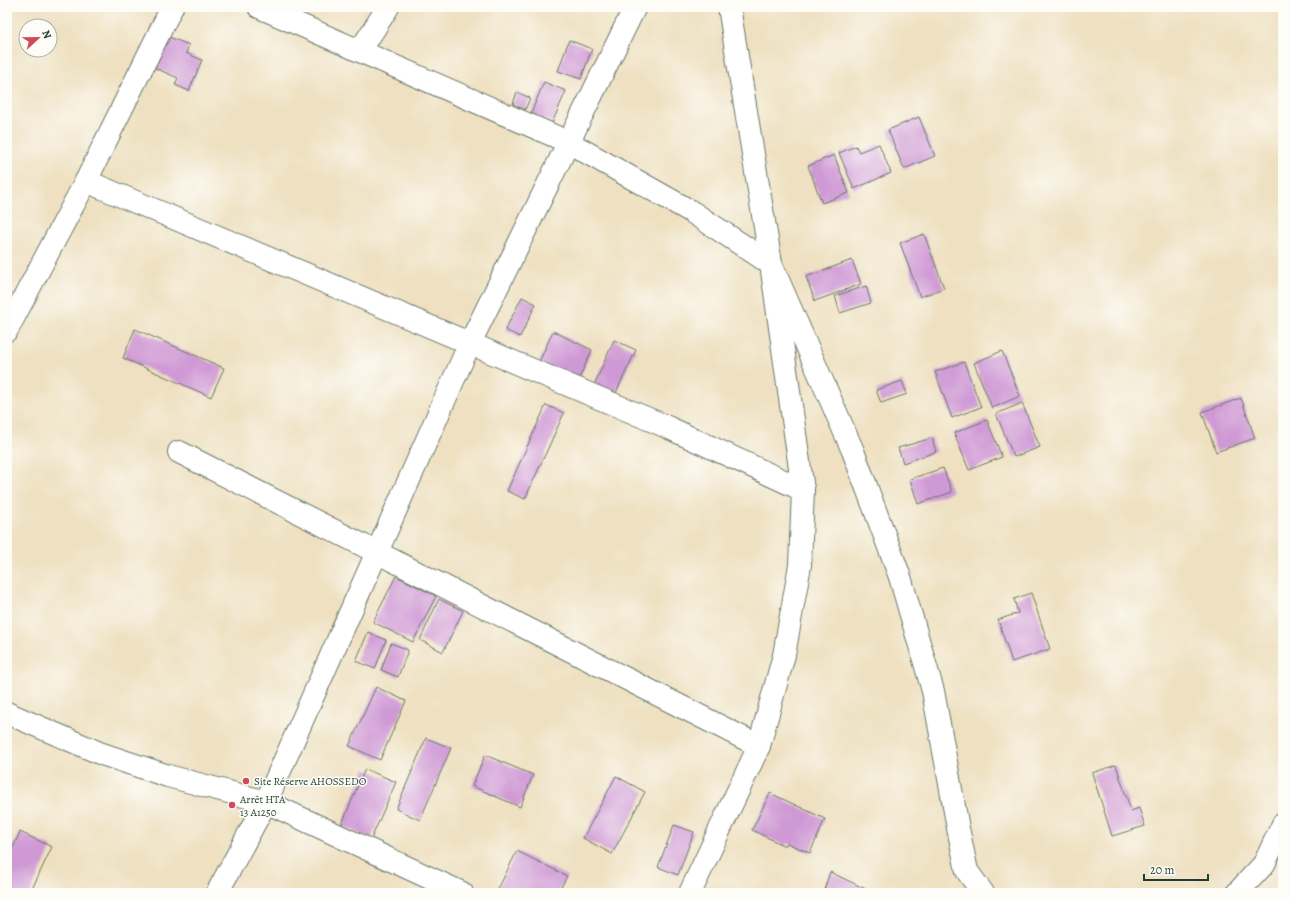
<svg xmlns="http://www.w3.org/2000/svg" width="1290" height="900" font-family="Alegreya,serif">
	<rect width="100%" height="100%" fill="#fdfcf7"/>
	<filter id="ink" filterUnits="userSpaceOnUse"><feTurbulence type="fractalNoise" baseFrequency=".025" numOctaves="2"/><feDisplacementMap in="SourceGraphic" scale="8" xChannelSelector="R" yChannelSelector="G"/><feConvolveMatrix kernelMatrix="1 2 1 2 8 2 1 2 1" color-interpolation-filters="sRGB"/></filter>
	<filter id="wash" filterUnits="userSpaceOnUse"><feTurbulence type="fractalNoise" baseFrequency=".012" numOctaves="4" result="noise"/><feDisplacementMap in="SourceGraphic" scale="16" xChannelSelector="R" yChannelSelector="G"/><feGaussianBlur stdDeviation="0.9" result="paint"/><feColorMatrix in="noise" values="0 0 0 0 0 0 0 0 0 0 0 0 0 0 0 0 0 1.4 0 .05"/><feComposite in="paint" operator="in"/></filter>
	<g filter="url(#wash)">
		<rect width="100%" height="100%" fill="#eee0c0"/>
		<g id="blocks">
			<!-- building -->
			<g fill="#cf99d5">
				<path d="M169,37L189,45L186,53L202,60L189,91L175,85L178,78L155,68Z"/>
				<path d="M569,40L592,49L581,79L558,71Z"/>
				<path d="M544,82L566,91L552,123L531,113Z"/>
				<path d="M517,92L530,98L525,110L513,104Z"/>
				<path d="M919,117L935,156L904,169L888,130Z"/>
				<path d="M879,144L891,173L854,189L839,153L856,146L859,152Z"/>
				<path d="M834,155L849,193L822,203L808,166Z"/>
				<path d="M924,234L944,288L920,297L900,243Z"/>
				<path d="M852,260L861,284L815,301L806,277Z"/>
				<path d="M866,286L871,303L840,313L835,296Z"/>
				<path d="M522,297L536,304L520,337L505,330Z"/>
				<path d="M135,329L224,368L211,397L123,358Z"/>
				<path d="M553,331L592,350L578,381L539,362Z"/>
				<path d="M614,340L636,350L615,395L594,385Z"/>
				<path d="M1002,351L1020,396L992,408L974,363Z"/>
				<path d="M964,362L981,407L952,418L935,372Z"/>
				<path d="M902,381L907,394L881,403L876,390Z"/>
				<path d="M1241,398L1255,438L1216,452L1202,412Z"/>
				<path d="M1022,403L1040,447L1014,457L996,414Z"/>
				<path d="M546,405L564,413L525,499L507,491Z"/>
				<path d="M987,420L1002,457L969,470L954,433Z"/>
				<path d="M932,438L936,452L903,463L898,448Z"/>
				<path d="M943,468L952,492L918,504L910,479Z"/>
				<path d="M396,576L436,596L413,642L373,622Z"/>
				<path d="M1031,593L1050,649L1012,662L998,620L1018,613L1014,599Z"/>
				<path d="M439,599L463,611L443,652L420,640Z"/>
				<path d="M368,632L386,640L375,669L356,661Z"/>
				<path d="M391,643L408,650L398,677L381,670Z"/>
				<path d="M376,687L406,701L380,760L349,746Z"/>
				<path d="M426,738L451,748L420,820L396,809Z"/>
				<path d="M485,755L533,775L520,807L472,786Z"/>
				<path d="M1116,765L1131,811L1139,808L1145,826L1112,836L1092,773Z"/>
				<path d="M365,769L396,782L371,839L341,826Z"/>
				<path d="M616,776L645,792L612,854L583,838Z"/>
				<path d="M770,793L825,819L810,853L787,843L785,846L752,830Z"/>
				<path d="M674,825L694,832L678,875L658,867Z"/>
				<path d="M20,832L52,847L30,893H7V860Z"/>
				<path d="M517,851L567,876L558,893H496Z"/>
				<path d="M830,872L874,893H823Z"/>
			</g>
		</g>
	</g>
	<g filter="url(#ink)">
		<use href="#blocks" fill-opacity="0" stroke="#677665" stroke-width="1"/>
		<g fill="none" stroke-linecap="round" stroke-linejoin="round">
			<!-- minor casing -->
			<g stroke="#677665" stroke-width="24">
				<g id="minor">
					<path d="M259,7L568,142L692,212L771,264L853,451L900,577L933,691L958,828L967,871L983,893"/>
					<path d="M360,51L388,7"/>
					<path d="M86,181L665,426L803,490"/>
					<path d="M7,330L86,181L172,7"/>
					<path d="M179,452L759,746"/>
					<path d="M7,713L102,754L168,776L266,802L462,893"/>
					<path d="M217,893L266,802L469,345L635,7"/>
					<path d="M690,893L759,746L784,655L800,565L803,490L771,264L729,7"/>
					<path d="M1237,893L1264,864L1283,824"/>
				</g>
			</g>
			<!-- minor -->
			<use href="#minor" stroke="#fff" stroke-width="22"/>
		</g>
	</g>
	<!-- markers -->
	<g fill="#d1495b" stroke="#fdfcf7" stroke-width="1.5">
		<circle cx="246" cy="781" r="4"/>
		<circle cx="232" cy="805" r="4"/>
	</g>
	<g text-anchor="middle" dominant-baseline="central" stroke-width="3" stroke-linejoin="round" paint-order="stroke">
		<!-- poi labels -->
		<g font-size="11" fill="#1f3d34" stroke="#fdfcf7" text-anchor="start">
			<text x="254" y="781">Site Réserve AHOSSEDO</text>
			<text x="240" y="799">Arrêt HTA<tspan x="240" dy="13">13 A1250</tspan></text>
		</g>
	</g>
	<!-- margin -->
	<rect width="1290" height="900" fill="none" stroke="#fdfcf7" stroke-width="24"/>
	<!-- north arrow -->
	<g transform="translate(38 38) rotate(68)"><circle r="19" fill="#fdfcf7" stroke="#a4b0a9"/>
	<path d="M0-3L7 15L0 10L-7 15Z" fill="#d1495b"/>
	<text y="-6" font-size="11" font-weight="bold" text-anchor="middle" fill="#1f3d34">N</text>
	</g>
	<!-- scale -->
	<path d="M1144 874v6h64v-6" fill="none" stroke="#1f3d34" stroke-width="2"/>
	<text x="1150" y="874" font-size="12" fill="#1f3d34" stroke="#fdfcf7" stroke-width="3" paint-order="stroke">20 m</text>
</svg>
